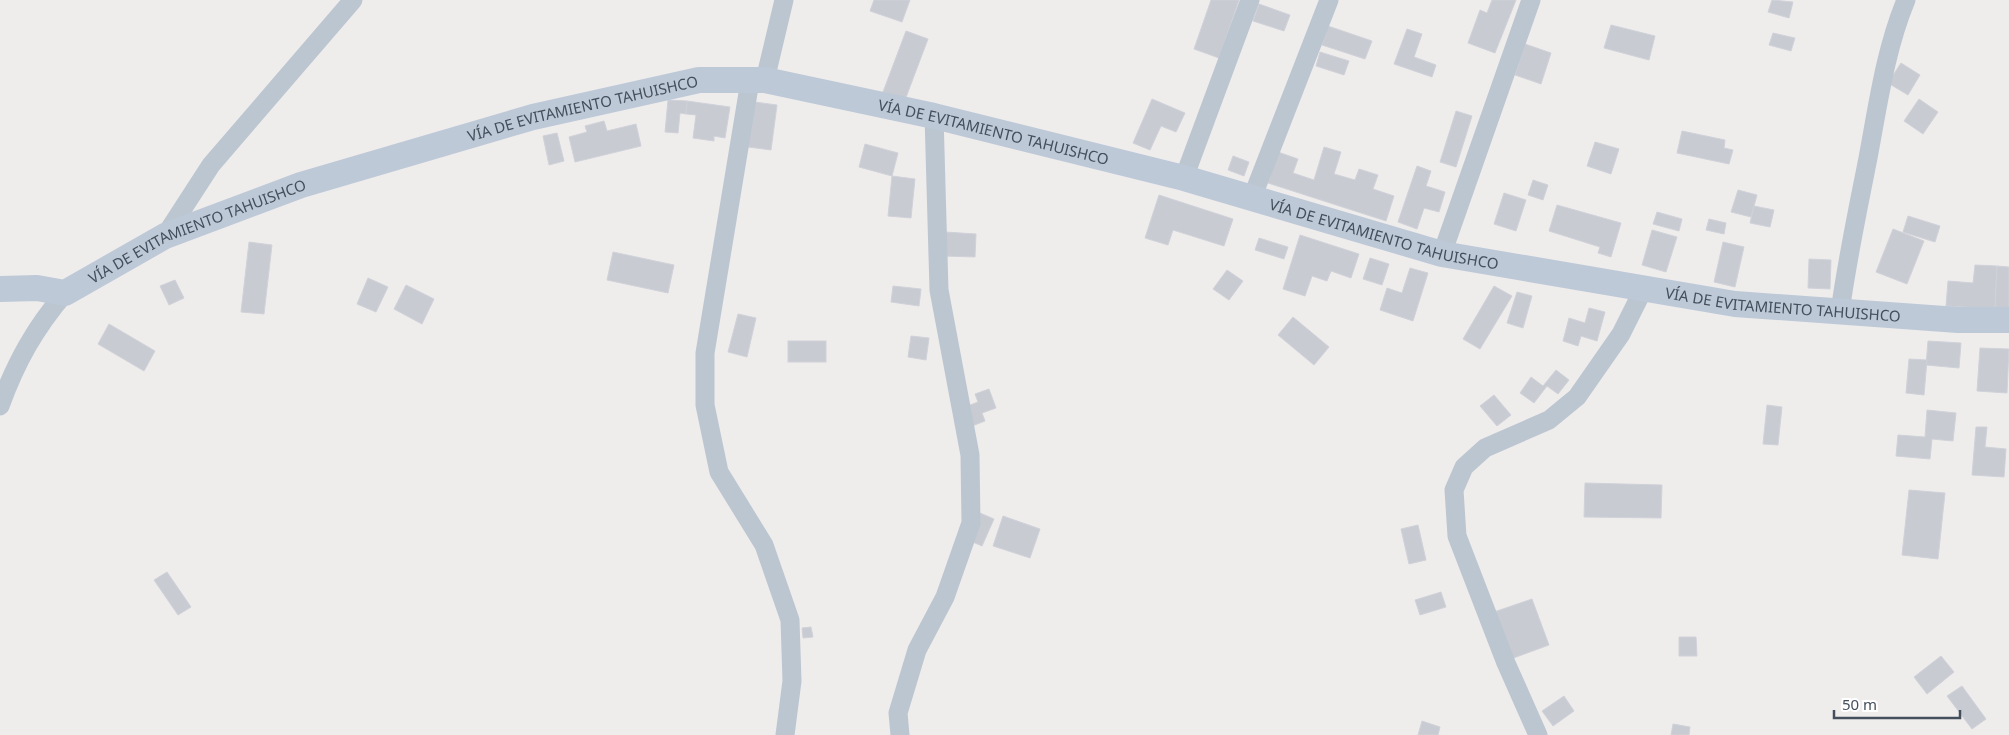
<svg xmlns="http://www.w3.org/2000/svg" width="2009" height="735" font-family="'Noto Sans',sans-serif">
	<rect width="100%" height="100%" fill="#efecec"/>
	<!-- building -->
	<g fill="#c9cbd2" stroke="#d0d2d9">
		<path d="M874,0H910L902,22L870,11Z"/>
		<path d="M1211,0H1239L1219,58L1194,49Z"/>
		<path d="M1492,0H1516L1495,53L1468,43L1480,10L1487,13Z"/>
		<path d="M1772,0L1793,2L1789,18L1768,12Z"/>
		<path d="M1259,4L1290,15L1284,31L1253,21Z"/>
		<path d="M1611,25L1655,36L1649,60L1604,48Z"/>
		<path d="M1328,26L1372,41L1365,59L1322,45Z"/>
		<path d="M1407,29L1422,34L1414,57L1436,65L1432,77L1394,64Z"/>
		<path d="M906,31L928,39L905,100L883,92Z"/>
		<path d="M1773,33L1795,38L1791,51L1769,45Z"/>
		<path d="M1525,44L1551,53L1541,84L1515,75Z"/>
		<path d="M1320,52L1349,61L1344,75L1316,66Z"/>
		<path d="M1901,63L1920,75L1908,95L1888,83Z"/>
		<path d="M1152,99L1185,113L1176,132L1161,126L1150,150L1133,143Z"/>
		<path d="M1919,99L1938,112L1923,134L1904,121Z"/>
		<path d="M668,100L687,101L686,114L680,113L678,133L665,132Z"/>
		<path d="M687,101L730,107L725,138L714,136V141L693,138L696,115L686,114Z"/>
		<path d="M755,102L777,105L771,150L748,147Z"/>
		<path d="M1456,111L1472,116L1456,167L1440,162Z"/>
		<path d="M604,121L607,131L636,124L641,146L575,162L569,137L587,132L585,126Z"/>
		<path d="M1682,131L1725,140L1724,148L1733,150L1729,164L1677,153Z"/>
		<path d="M557,133L564,161L549,165L543,136Z"/>
		<path d="M1595,142L1619,149L1611,174L1587,166Z"/>
		<path d="M865,144L898,153L892,176L859,167Z"/>
		<path d="M1324,147L1341,152L1334,174L1355,180L1359,169L1378,175L1373,189L1394,196L1386,221L1268,183L1278,152L1298,159L1293,173L1314,180Z"/>
		<path d="M1233,156L1249,162L1244,176L1228,170Z"/>
		<path d="M1417,166L1431,171L1426,186L1445,192L1439,212L1424,208L1417,229L1398,222Z"/>
		<path d="M892,176L915,179L911,218L888,216Z"/>
		<path d="M1533,180L1548,185L1543,200L1528,195Z"/>
		<path d="M1738,190L1757,195L1751,217L1731,212Z"/>
		<path d="M1504,193L1526,200L1516,231L1494,224Z"/>
		<path d="M1159,195L1233,219L1224,246L1173,230L1168,245L1145,238Z"/>
		<path d="M1557,205L1621,223L1611,257L1598,253L1600,247L1549,231Z"/>
		<path d="M1754,206L1774,210L1770,227L1750,223Z"/>
		<path d="M1657,212L1682,219L1679,231L1653,224Z"/>
		<path d="M1908,216L1940,226L1935,242L1903,232Z"/>
		<path d="M1709,219L1726,223L1724,234L1706,230Z"/>
		<path d="M1893,229L1924,241L1907,284L1876,272Z"/>
		<path d="M1652,230L1677,237L1666,272L1642,265Z"/>
		<path d="M945,232L976,234L975,257L944,256Z"/>
		<path d="M1300,235L1359,254L1351,278L1331,271L1327,281L1312,276L1305,296L1283,289Z"/>
		<path d="M1259,238L1288,247L1284,259L1255,250Z"/>
		<path d="M249,242L272,245L264,314L241,312Z"/>
		<path d="M1723,242L1744,247L1735,287L1714,282Z"/>
		<path d="M613,252L674,265L668,293L607,280Z"/>
		<path d="M1370,258L1389,264L1382,285L1363,279Z"/>
		<path d="M1809,259L1831,260L1830,289L1808,288Z"/>
		<path d="M1975,265L1997,266L1995,309L1946,306L1948,281L1973,283Z"/>
		<path d="M1997,266L2009,267V309H1995Z"/>
		<path d="M1410,268L1428,273L1413,321L1380,310L1387,288L1402,293Z"/>
		<path d="M1227,270L1243,281L1229,300L1213,289Z"/>
		<path d="M368,278L388,287L376,312L357,304Z"/>
		<path d="M175,280L184,298L169,305L160,286Z"/>
		<path d="M406,285L434,299L422,324L394,309Z"/>
		<path d="M893,286L921,289L919,306L891,302Z"/>
		<path d="M1494,286L1512,296L1480,349L1463,339Z"/>
		<path d="M1517,292L1532,296L1523,328L1507,323Z"/>
		<path d="M1589,308L1605,312L1597,341L1581,336L1578,346L1563,341L1569,318L1585,323Z"/>
		<path d="M738,314L756,318L747,357L728,352Z"/>
		<path d="M1293,317L1329,347L1314,365L1278,335Z"/>
		<path d="M109,324L155,351L144,371L98,344Z"/>
		<path d="M911,336L929,338L926,360L908,357Z"/>
		<rect x="788" y="341" width="38" height="21"/>
		<path d="M1928,341L1961,343L1959,368L1926,365Z"/>
		<path d="M1980,348L2009,349L2007,393L1977,391Z"/>
		<path d="M1909,359L1927,360L1924,395L1906,393Z"/>
		<path d="M1556,370L1569,380L1558,394L1547,386L1534,403L1520,393L1531,377L1543,386Z"/>
		<path d="M989,389L996,408L982,413L985,421L972,426L965,407L978,402L975,394Z"/>
		<path d="M1494,395L1511,415L1497,426L1480,406Z"/>
		<path d="M1767,405L1782,407L1778,445L1763,444Z"/>
		<path d="M1927,410L1956,413L1953,441L1932,439L1930,459L1896,456L1898,435L1925,437Z"/>
		<path d="M1976,427H1987L1985,447L2006,449L2004,477L1972,475Z"/>
		<path d="M1585,483L1662,485L1661,518L1584,517Z"/>
		<path d="M1909,490L1945,493L1938,559L1902,555Z"/>
		<path d="M980,513L994,519L982,546L968,540Z"/>
		<path d="M1003,516L1040,529L1030,558L993,546Z"/>
		<path d="M1418,525L1426,560L1409,564L1401,529Z"/>
		<path d="M167,572L191,607L178,615L154,580Z"/>
		<path d="M1441,592L1446,607L1420,615L1415,600Z"/>
		<path d="M1532,599L1549,645L1508,660L1491,613Z"/>
		<path d="M811,627L813,637L803,638L802,628Z"/>
		<path d="M1679,637H1696L1697,656H1679Z"/>
		<path d="M1941,656L1954,672L1927,694L1914,677Z"/>
		<path d="M1962,686L1986,719L1972,729L1947,696Z"/>
		<path d="M1564,696L1574,711L1553,726L1542,711Z"/>
		<path d="M1422,721L1440,727L1438,735H1418Z"/>
		<path d="M1673,724L1690,727L1689,735H1671Z"/>
	</g>
	<g fill="none" stroke-linecap="round" stroke-linejoin="round">
		<!-- street -->
		<g stroke="#bcc6d0" stroke-width="19">
			<path d="M765,80L784,0"/>
			<path d="M750,81L705,353V405L719,472L764,545L790,620L792,681L785,735"/>
			<path d="M1184,178L1250,0"/>
			<path d="M1252,198L1329,0"/>
			<path d="M165,236L211,165L353,0"/>
			<path d="M1442,254L1531,0"/>
			<path d="M1840,312C1847,260 1858,209 1868,158C1878,105 1885,51 1906,0"/>
			<path d="M0,406C16,362 35,328 65,293"/>
			<path d="M900,735L898,713L917,650L945,597L971,523L970,455L939,290L934,116"/>
			<path d="M1538,735L1506,663L1457,536L1454,490L1464,467L1485,448L1549,420L1577,397L1621,334L1643,290"/>
		</g>
		<!-- secondary -->
		<path stroke="#bdc9d7" stroke-width="26" id="s1" d="M0,289L37,288L65,293L165,236L301,185L533,117L699,80H765L934,116L1184,178L1442,254L1735,304L1958,320H2009"/>
	</g>
	<g text-anchor="middle" dominant-baseline="central" stroke-width="4.5" stroke-linejoin="round" paint-order="stroke">
		<!-- street labels -->
		<g font-size="15" fill="#444f5b" stroke="#fff">
			<text stroke="none"><textPath href="#s1" startOffset="618">VÍA DE EVITAMIENTO TAHUISHCO</textPath></text>
			<text stroke="none"><textPath href="#s1" startOffset="1038">VÍA DE EVITAMIENTO TAHUISHCO</textPath></text>
			<text stroke="none"><textPath href="#s1" startOffset="212">VÍA DE EVITAMIENTO TAHUISHCO</textPath></text>
			<text stroke="none"><textPath href="#s1" startOffset="1442">VÍA DE EVITAMIENTO TAHUISHCO</textPath></text>
			<text stroke="none"><textPath href="#s1" startOffset="1848">VÍA DE EVITAMIENTO TAHUISHCO</textPath></text>
		</g>
	</g>
	<!-- scale -->
	<path d="M1834 710v8h126v-8" fill="none" stroke="#444f5b" stroke-width="2.5"/>
	<text x="1842" y="710" font-size="15" fill="#444f5b" stroke="#ffffff" stroke-width="4" paint-order="stroke">50 m</text>
</svg>
